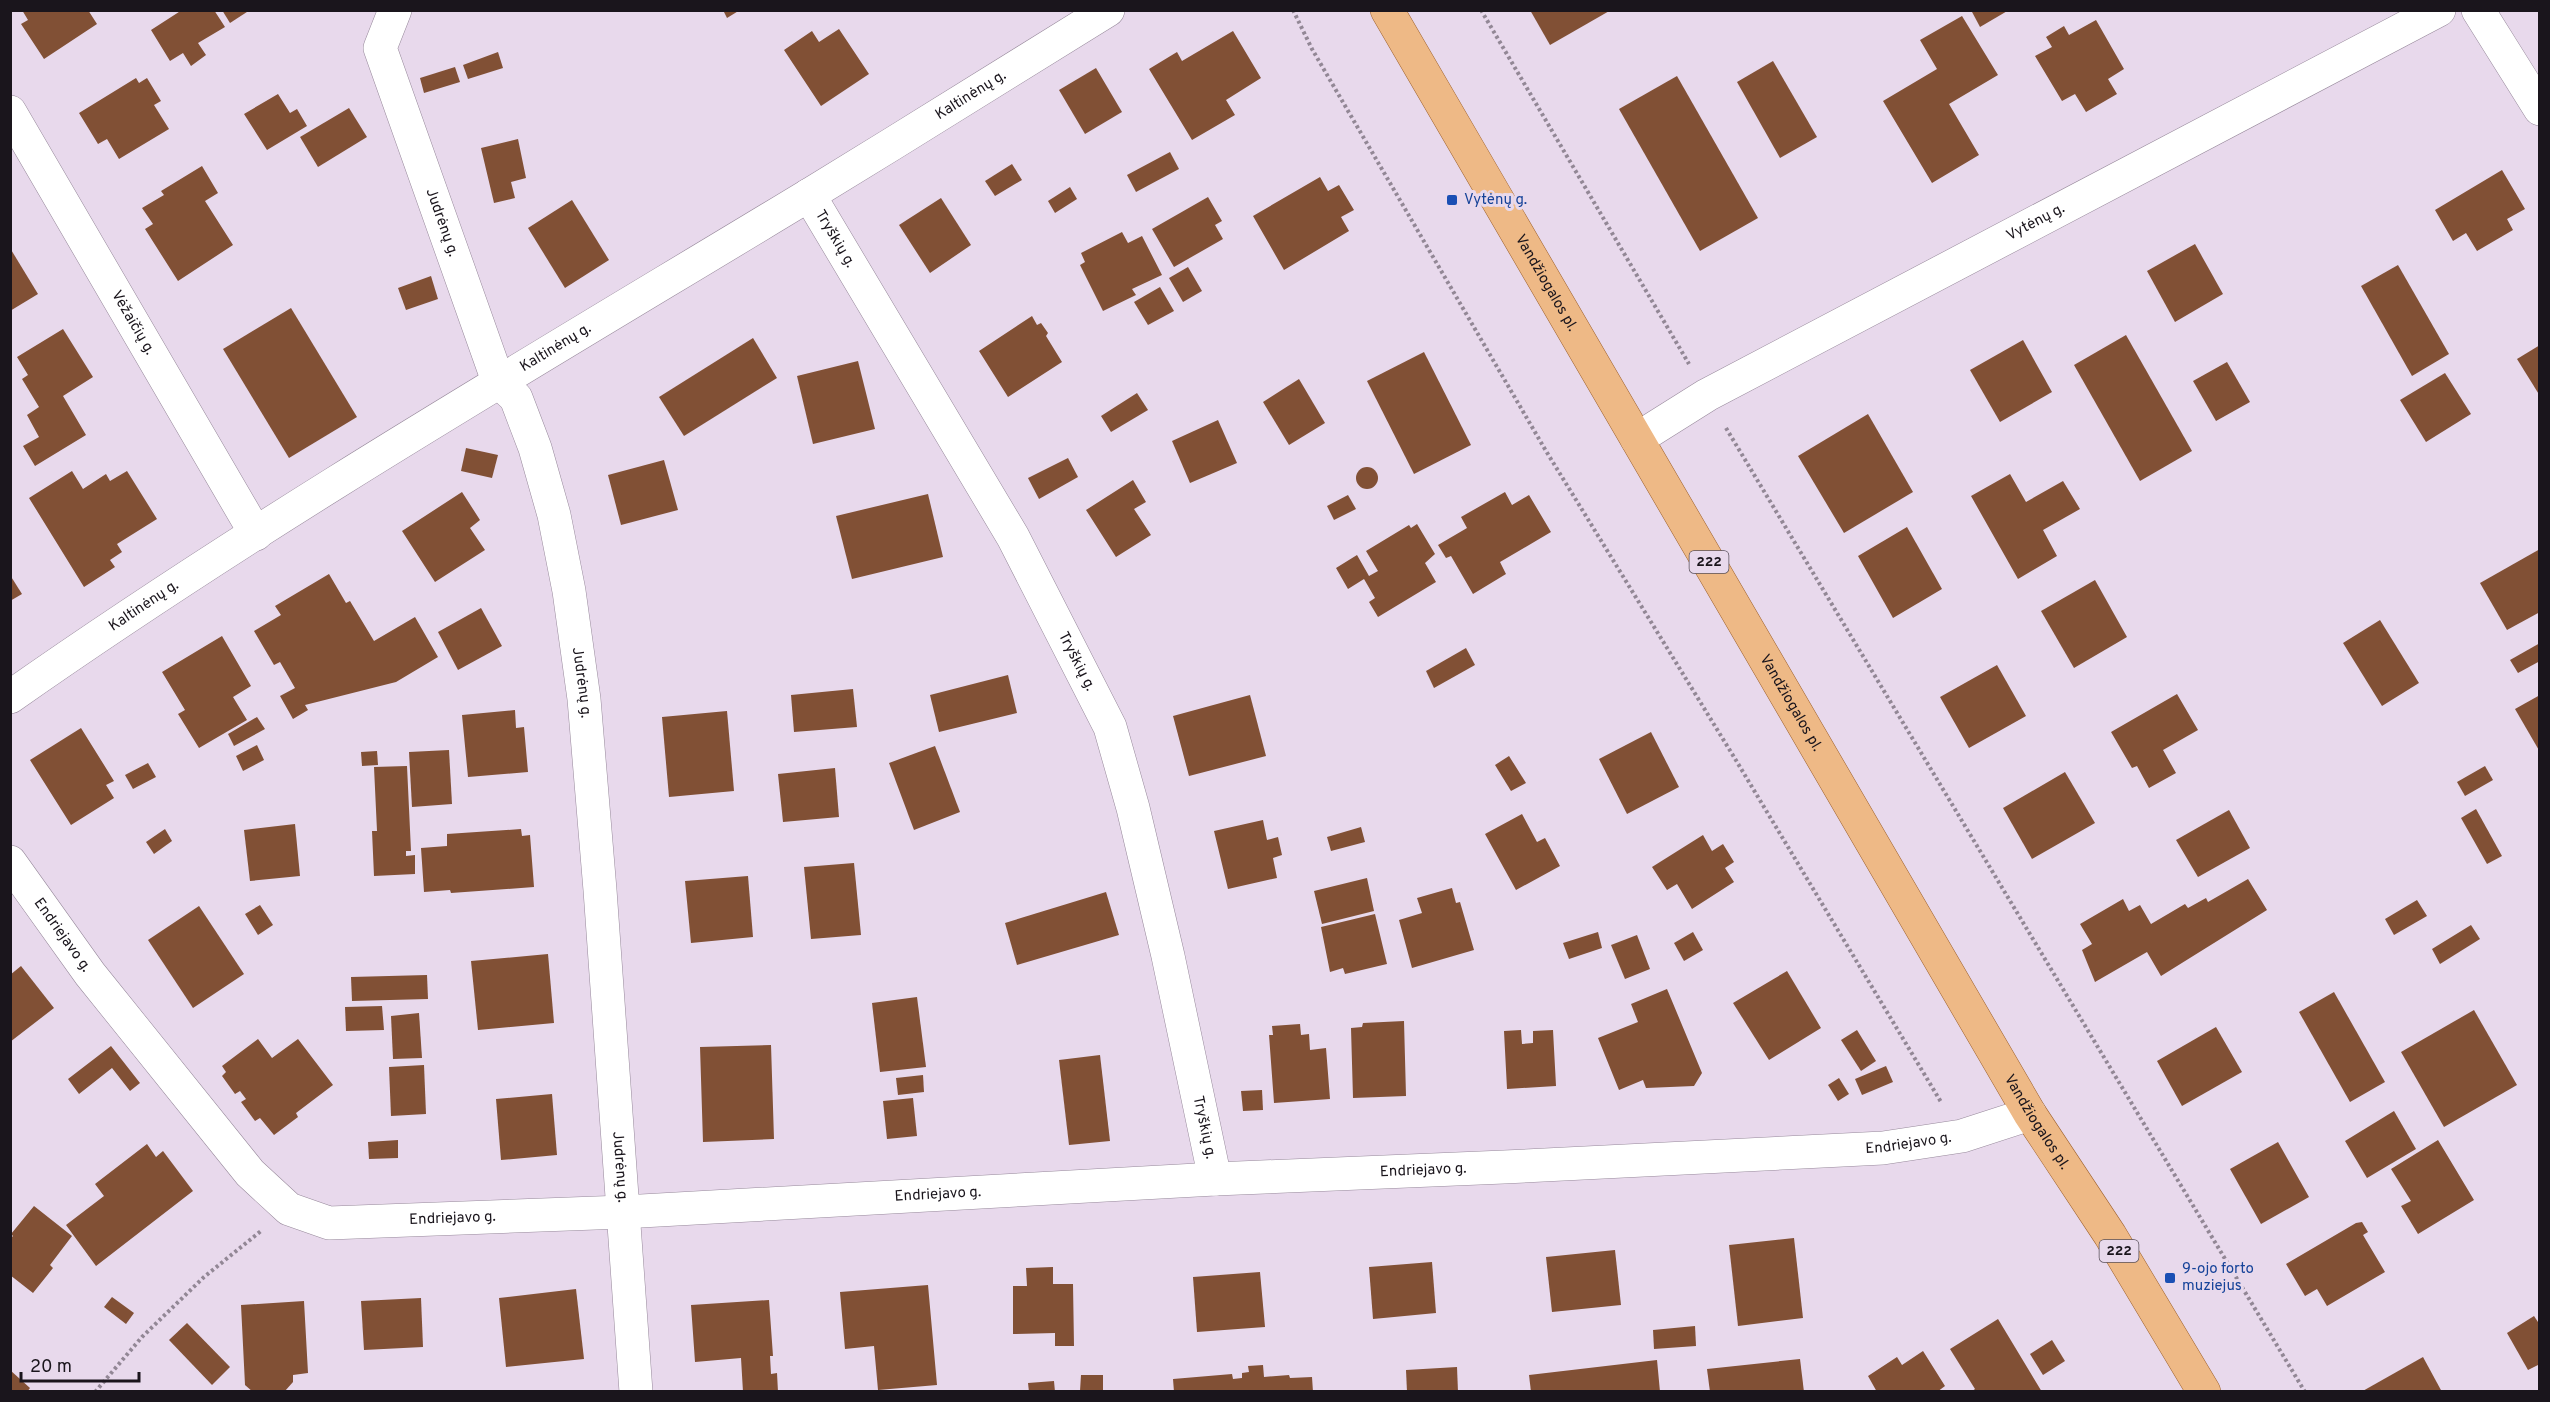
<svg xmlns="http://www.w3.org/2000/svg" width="2550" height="1402" font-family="Overpass,sans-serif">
	<rect width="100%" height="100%" fill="#e8d9ec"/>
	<!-- building -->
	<g fill="#815035">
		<path d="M22,10H88L97,24L44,59L21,24L28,20Z"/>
		<path d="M182,10H214L225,27L198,43L206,55L191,66L183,53L170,61L151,30Z"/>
		<path d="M222,10H250L230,23Z"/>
		<path d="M723,10H740L727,18Z"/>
		<path d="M1530,10H1611L1550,45Z"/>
		<path d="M1971,10H2009L1980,27Z"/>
		<path d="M1962,16L1998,75L1949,104L1979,155L1932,183L1883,101L1937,69L1920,40Z"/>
		<path d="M2096,20L2124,69L2108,79L2117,94L2086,112L2075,94L2062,101L2035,56L2052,47L2046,37L2064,26L2069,35Z"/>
		<path d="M839,29L869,74L821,106L784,50L812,31L819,42Z"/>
		<path d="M1233,31L1261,78L1226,100L1235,115L1192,140L1149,69L1177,52L1182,61Z"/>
		<path d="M498,52L503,68L468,79L463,65Z"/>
		<path d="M1773,61L1817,137L1780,158L1737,82Z"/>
		<path d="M455,67L460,82L424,93L420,78Z"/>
		<path d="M1096,68L1122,112L1085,134L1059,90Z"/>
		<path d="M1677,76L1758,218L1700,251L1619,109Z"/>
		<path d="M136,78L139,83L147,78L161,101L154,105L169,129L119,159L107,139L98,144L79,113Z"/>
		<path d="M278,94L290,113L297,109L307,126L267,150L244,114Z"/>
		<path d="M349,108L367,137L318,167L300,137Z"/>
		<path d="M518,139L526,178L511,182L515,198L494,203L481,148Z"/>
		<path d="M1170,152L1179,169L1136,192L1127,175Z"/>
		<path d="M1012,164L1022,180L995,196L985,181Z"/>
		<path d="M202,166L218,193L205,201L233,245L178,281L145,229L153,224L142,208L164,195L161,191Z"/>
		<path d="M2502,170L2525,209L2507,219L2513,230L2477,251L2466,233L2453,241L2435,210Z"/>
		<path d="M1320,177L1328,191L1339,185L1354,210L1341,217L1349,231L1284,270L1253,216Z"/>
		<path d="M1070,187L1077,199L1055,213L1048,201Z"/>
		<path d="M1208,197L1222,221L1215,225L1223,239L1174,267L1152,229Z"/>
		<path d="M941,198L971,245L930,273L899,225Z"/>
		<path d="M572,200L609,260L565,288L528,228Z"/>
		<path d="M1122,232L1128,243L1142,236L1162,275L1132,289L1136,295L1103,311L1080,265L1085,262L1081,253Z"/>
		<path d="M2195,244L2223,294L2175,322L2147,271Z"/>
		<path d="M10,248L38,294L10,311Z"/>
		<path d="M2398,265L2449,354L2412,376L2361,286Z"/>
		<path d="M1188,267L1202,291L1183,302L1169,278Z"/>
		<path d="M431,276L438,299L406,310L398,288Z"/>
		<path d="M1160,287L1174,311L1148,325L1134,302Z"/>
		<path d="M291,308L357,417L289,458L223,349Z"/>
		<path d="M1032,316L1037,325L1041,323L1048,333L1046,336L1062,362L1008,397L979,351Z"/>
		<path d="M63,329L93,377L63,396L86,435L35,466L23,446L39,437L27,415L39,407L22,379L28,375L17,357Z"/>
		<path d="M2126,335L2192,451L2140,481L2074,365Z"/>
		<path d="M753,338L777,378L684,436L659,397Z"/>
		<path d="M2023,340L2052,392L2000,422L1970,370Z"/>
		<path d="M2540,345V396L2517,359Z"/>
		<path d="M1424,352L1471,445L1414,474L1367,381Z"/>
		<path d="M858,361L875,429L813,444L797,376Z"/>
		<path d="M2227,362L2250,402L2216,421L2193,381Z"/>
		<path d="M2445,373L2471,414L2426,442L2400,400Z"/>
		<path d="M1299,379L1325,423L1289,445L1263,402Z"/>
		<path d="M1137,393L1148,410L1111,432L1101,416Z"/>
		<path d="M1868,414L1913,492L1844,533L1798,456Z"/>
		<path d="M1218,420L1237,463L1190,483L1172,441Z"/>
		<path d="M466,448L498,455L492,478L461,471Z"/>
		<path d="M1068,458L1078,477L1039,499L1028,478Z"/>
		<path d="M664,460L678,510L621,525L608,475Z"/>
		<circle cx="1367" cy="478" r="11"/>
		<path d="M72,471L83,489L106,474L110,481L127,471L157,519L117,544L122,552L110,560L115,567L84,587L29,498Z"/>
		<path d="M2010,474L2026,502L2063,481L2080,509L2043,530L2057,556L2018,579L1971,496Z"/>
		<path d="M1133,480L1146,502L1134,509L1151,535L1116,557L1086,510Z"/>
		<path d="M462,492L480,520L470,528L485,550L435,582L402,531Z"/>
		<path d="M1505,492L1512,505L1529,495L1551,532L1500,562L1506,574L1473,594L1451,556L1446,558L1438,545L1467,528L1461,517Z"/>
		<path d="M928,494L943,557L852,579L836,516Z"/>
		<path d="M1348,495L1356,509L1334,520L1327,506Z"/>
		<path d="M1417,524L1435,554L1425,563L1436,582L1378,617L1369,602L1375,598L1364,579L1348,589L1336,568L1357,555L1369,576L1378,571L1366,551L1409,525L1411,528Z"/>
		<path d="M1907,527L1942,589L1893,618L1858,556Z"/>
		<path d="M2540,549V612L2507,630L2480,583Z"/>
		<path d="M329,574L346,603L350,601L374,641L415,617L438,657L396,682L305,705L308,710L293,719L280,696L295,688L280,662L274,665L254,631L281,615L275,606Z"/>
		<path d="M10,575L22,594L10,601Z"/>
		<path d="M2095,580L2127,637L2074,668L2041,611Z"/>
		<path d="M481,608L502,646L458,670L438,632Z"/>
		<path d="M2380,620L2419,683L2382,706L2343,643Z"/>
		<path d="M222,636L251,686L233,697L247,720L199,748L178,714L185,710L162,672Z"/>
		<path d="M2540,643V661L2518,673L2510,660Z"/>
		<path d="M1466,648L1475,665L1434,688L1426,671Z"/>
		<path d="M1997,665L2026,716L1969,748L1940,697Z"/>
		<path d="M1008,675L1017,713L939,732L930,695Z"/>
		<path d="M853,689L857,727L794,732L791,695Z"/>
		<path d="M2177,694L2198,730L2163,750L2176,773L2149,788L2137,766L2132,768L2111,732Z"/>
		<path d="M1250,695L1266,756L1189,776L1173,716Z"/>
		<path d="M2540,695V752L2515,709Z"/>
		<path d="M515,710L516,728L524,727L528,772L468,777L462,715Z"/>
		<path d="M727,711L734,791L669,797L662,717Z"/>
		<path d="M257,717L265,729L234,746L228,734Z"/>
		<path d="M81,728L114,781L106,785L114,798L71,825L30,760Z"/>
		<path d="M1651,732L1679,787L1627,814L1599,759Z"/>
		<path d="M257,745L264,760L243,771L236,756Z"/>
		<path d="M935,746L960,812L914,830L889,763Z"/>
		<path d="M449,750L452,804L412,807L409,752Z"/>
		<path d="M377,751L378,765L362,766L361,752Z"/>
		<path d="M1509,756L1526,783L1511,791L1495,765Z"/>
		<path d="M148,763L156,777L133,789L125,775Z"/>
		<path d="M407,766L411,851H406V856L415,855V874L374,876L372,831H377L374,767Z"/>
		<path d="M2485,766L2493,780L2465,796L2457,782Z"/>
		<path d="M835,768L839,817L783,822L778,774Z"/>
		<path d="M2065,772L2095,823L2032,859L2003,808Z"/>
		<path d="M2476,809L2502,856L2487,864L2461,818Z"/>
		<path d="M2229,810L2250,848L2198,877L2176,840Z"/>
		<path d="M1522,814L1537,842L1545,838L1560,866L1516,890L1485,834Z"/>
		<path d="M1263,820L1267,840L1278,837L1282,855L1273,858L1277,878L1228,889L1214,831Z"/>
		<path d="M295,824L300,876L250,881L244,830Z"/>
		<path d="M1361,827L1365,842L1331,851L1327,837Z"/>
		<path d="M165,829L172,841L154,854L146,842Z"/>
		<path d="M521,829L522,836L530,835L534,887L451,893L450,890L424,892L421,848L447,846V834Z"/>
		<path d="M1703,835L1712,851L1723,844L1734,862L1725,868L1734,882L1692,909L1677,884L1667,890L1652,867Z"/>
		<path d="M854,863L861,935L811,939L804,867Z"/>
		<path d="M748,876L753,937L691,943L685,881Z"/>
		<path d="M1367,878L1374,911L1322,924L1314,891Z"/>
		<path d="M2248,879L2267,910L2161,976L2147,952L2095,982L2082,950L2092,944L2080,924L2123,899L2129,911L2140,905L2151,924L2185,904L2188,908L2206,898L2208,902Z"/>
		<path d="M1452,888L1456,903L1460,902L1474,950L1412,968L1399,920L1422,913L1417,898Z"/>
		<path d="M1106,892L1119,935L1017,965L1005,923Z"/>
		<path d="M2417,900L2427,916L2394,935L2385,919Z"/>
		<path d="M260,905L273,925L258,935L245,914Z"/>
		<path d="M199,906L244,974L193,1008L148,940Z"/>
		<path d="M1375,914L1387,964L1345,974L1343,968L1330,972L1321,927Z"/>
		<path d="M2471,925L2480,939L2440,964L2432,949Z"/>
		<path d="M1598,932L1602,948L1569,959L1563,943Z"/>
		<path d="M1693,932L1703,950L1684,961L1674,943Z"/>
		<path d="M1637,935L1650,969L1625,979L1611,945Z"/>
		<path d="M548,954L554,1023L478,1030L471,961Z"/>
		<path d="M21,966L54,1008L10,1042V975Z"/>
		<path d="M1787,971L1821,1028L1769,1060L1733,1003Z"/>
		<path d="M427,975L428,999L352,1001L351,977Z"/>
		<path d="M1667,989L1702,1073L1694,1086L1646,1088L1643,1080L1619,1090L1598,1038L1638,1022L1631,1004Z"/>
		<path d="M2334,992L2385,1082L2350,1102L2299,1012Z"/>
		<path d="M917,997L926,1067L880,1072L872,1003Z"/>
		<path d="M382,1006L384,1030L346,1031L345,1007Z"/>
		<path d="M2474,1010L2517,1085L2444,1127L2401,1052Z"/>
		<path d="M419,1013L422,1058L393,1059L391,1016Z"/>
		<path d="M1404,1021L1406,1096L1353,1098L1351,1028L1362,1027L1363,1023Z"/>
		<path d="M1300,1024L1301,1035L1309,1034L1310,1050L1326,1048L1330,1099L1274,1103L1269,1035H1273L1272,1026Z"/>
		<path d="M2216,1027L2242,1072L2182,1106L2157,1061Z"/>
		<path d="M1521,1030L1522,1044L1533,1043V1031L1553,1030L1556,1086L1507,1089L1504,1031Z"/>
		<path d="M1857,1030L1876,1061L1861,1071L1841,1040Z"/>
		<path d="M258,1039L272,1058L298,1039L333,1085L296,1113L298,1117L274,1135L260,1118L255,1121L241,1102L246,1099L240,1091L235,1094L222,1076L226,1072L222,1066Z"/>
		<path d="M771,1045L774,1139L703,1142L700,1047Z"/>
		<path d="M111,1046L140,1083L130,1091L112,1068L79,1094L68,1079Z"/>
		<path d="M1100,1055L1110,1141L1069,1145L1059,1060Z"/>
		<path d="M424,1065L426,1114L391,1116L389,1067Z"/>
		<path d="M1886,1066L1893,1082L1862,1095L1855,1079Z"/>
		<path d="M923,1075L924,1092L898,1095L896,1078Z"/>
		<path d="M1839,1078L1849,1094L1838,1101L1828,1085Z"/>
		<path d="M1262,1090L1263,1110L1243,1111L1241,1091Z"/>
		<path d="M552,1094L557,1155L501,1160L496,1099Z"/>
		<path d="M913,1098L917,1136L887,1139L883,1101Z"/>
		<path d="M2394,1111L2416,1149L2367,1178L2345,1141Z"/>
		<path d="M398,1140V1158L369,1159L368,1142Z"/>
		<path d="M2438,1140L2474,1200L2418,1234L2401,1206L2411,1201L2391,1169Z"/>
		<path d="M2278,1142L2309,1197L2261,1224L2230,1169Z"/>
		<path d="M147,1144L156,1157L163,1151L193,1191L96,1266L66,1225L104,1196L95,1184Z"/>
		<path d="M34,1206L72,1236L50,1265L53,1268L33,1293L10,1275V1239L13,1236L11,1234Z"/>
		<path d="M2362,1222L2368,1232L2363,1235L2385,1272L2327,1306L2317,1289L2305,1296L2286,1264L2356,1223Z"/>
		<path d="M1794,1238L1803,1318L1738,1326L1729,1245Z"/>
		<path d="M1615,1250L1621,1305L1552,1312L1546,1257Z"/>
		<path d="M1432,1262L1436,1313L1373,1319L1369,1267Z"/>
		<path d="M1053,1267V1284H1073L1074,1346H1055V1333L1013,1334V1286H1027L1026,1268Z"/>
		<path d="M1260,1272L1265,1327L1197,1332L1193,1277Z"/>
		<path d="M928,1285L937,1385L878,1390L874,1346L845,1349L840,1292Z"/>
		<path d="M576,1289L584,1359L506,1367L499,1298Z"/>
		<path d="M112,1297L134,1313L126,1324L104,1307Z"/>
		<path d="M421,1298L423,1347L364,1350L361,1301Z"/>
		<path d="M769,1300L773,1356H770L771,1374L777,1373L778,1392H743L741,1358L695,1362L691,1305Z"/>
		<path d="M304,1301L308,1373L293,1375V1382L285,1391L253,1392L245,1385L241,1305Z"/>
		<path d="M2534,1316L2540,1325V1364L2528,1370L2507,1333Z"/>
		<path d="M1998,1319L2042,1392H1971L1975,1389L1950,1349Z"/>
		<path d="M187,1323L230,1367L212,1385L169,1340Z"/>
		<path d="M1695,1326L1696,1346L1654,1349L1653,1330Z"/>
		<path d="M2052,1340L2065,1361L2043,1375L2030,1354Z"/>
		<path d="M1923,1351L1945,1386L1937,1392H1877L1868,1376L1897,1357L1902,1365Z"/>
		<path d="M2423,1357L2442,1392H2361Z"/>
		<path d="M1800,1359L1804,1392H1710L1707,1369Z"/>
		<path d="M1657,1360L1660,1392H1531L1529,1375Z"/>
		<path d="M1263,1365L1264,1377L1289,1375L1290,1378L1312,1377L1313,1392H1174L1173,1379L1232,1374L1233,1379L1242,1378V1373L1249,1372L1248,1366Z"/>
		<path d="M1457,1367L1458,1392H1407L1406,1370Z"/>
		<path d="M10,1370L30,1388L27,1392H10Z"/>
		<path d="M1081,1375H1103V1391H1080Z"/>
		<path d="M1054,1381L1055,1392H1029L1028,1383Z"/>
	</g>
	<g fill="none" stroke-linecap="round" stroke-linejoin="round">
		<!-- street casing -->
		<g stroke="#97899b" stroke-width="34">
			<g id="street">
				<path id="s1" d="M395,10L380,48L498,381L516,398L535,448L554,515L569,591L584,699L600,890L636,1392"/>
				<path d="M2478,10L2540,109"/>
				<path id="s2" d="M10,112L256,534"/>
				<path id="s3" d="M809,195L1013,537L1110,727L1133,808L1168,956L1215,1179"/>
				<path id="s4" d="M10,697C268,516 540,358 809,195C909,134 1008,72 1108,10"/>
				<path id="s5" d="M10,862L90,974L250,1173L289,1209L329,1223L623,1212L1215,1179L1504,1167L1883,1148L1962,1136L2030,1114"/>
			</g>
		</g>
		<!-- secondary casing -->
		<g stroke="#97899b" stroke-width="34">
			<g id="secondary">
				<path id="s6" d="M1637,439L1707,395L2439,10"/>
			</g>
		</g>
		<!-- primary casing -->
		<g stroke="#9d612d" stroke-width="34">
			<g id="primary">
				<path id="s7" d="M1387,10L2030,1114L2110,1235L2204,1392"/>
			</g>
		</g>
		<!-- path -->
		<g stroke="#928795" stroke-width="4" stroke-dasharray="3 3" stroke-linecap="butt">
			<path d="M1293,10L1312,49L1546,451L1734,757L1941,1102"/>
			<path d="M1481,10L1689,364"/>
			<path d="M1726,428L2305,1392"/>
			<path d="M95,1392L142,1337L204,1277L261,1231"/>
		</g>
		<!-- street -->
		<use href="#street" stroke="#fff" stroke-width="33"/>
		<!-- secondary -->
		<use href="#secondary" stroke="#fff" stroke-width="33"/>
		<!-- primary -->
		<use href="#primary" stroke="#eeb986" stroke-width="33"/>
	</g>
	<!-- markers -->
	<g fill="#1a4fb4" stroke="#e8d9ec" stroke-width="2">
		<rect x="1446" y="194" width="12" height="12" rx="3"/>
		<rect x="2164" y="1272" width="12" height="12" rx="3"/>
	</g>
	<g text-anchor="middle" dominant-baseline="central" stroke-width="6" stroke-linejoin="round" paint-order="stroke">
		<!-- shield labels -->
		<g fill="#e8d9ec" stroke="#58505a" stroke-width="1.5">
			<rect x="1689.5" y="551" width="39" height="22" rx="4.5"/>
			<rect x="2099.5" y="1240" width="39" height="22" rx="4.5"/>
		</g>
		<g font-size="14" font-weight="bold" fill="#1a151c">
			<text x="1709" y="562">222</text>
			<text x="2119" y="1251">222</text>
		</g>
		<!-- street labels -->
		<g font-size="15" fill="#1a151c" stroke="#e8d9ec">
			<text stroke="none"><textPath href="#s4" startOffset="1134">Kaltinėnų g.</textPath></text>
			<text stroke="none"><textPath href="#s1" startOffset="226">Judrėnų g.</textPath></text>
			<text stroke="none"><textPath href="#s6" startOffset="454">Vytėnų g.</textPath></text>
			<text stroke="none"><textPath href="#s3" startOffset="51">Tryškių g.</textPath></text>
			<text stroke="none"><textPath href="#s7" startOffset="316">Vandžiogalos pl.</textPath></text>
			<text stroke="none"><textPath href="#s2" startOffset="244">Vėžaičių g.</textPath></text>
			<text stroke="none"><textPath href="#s4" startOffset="648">Kaltinėnų g.</textPath></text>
			<text stroke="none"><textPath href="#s4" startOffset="162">Kaltinėnų g.</textPath></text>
			<text stroke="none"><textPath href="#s3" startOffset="538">Tryškių g.</textPath></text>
			<text stroke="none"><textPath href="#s1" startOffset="712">Judrėnų g.</textPath></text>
			<text stroke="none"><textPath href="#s7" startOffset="802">Vandžiogalos pl.</textPath></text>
			<text stroke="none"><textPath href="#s5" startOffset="90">Endriejavo g.</textPath></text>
			<text stroke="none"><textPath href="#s7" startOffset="1288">Vandžiogalos pl.</textPath></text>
			<text stroke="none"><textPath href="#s3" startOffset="1023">Tryškių g.</textPath></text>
			<text stroke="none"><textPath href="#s5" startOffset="2070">Endriejavo g.</textPath></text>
			<text stroke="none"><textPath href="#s1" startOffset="1198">Judrėnų g.</textPath></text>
			<text stroke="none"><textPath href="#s5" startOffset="1584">Endriejavo g.</textPath></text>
			<text stroke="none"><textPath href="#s5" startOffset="1098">Endriejavo g.</textPath></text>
			<text stroke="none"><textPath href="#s5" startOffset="612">Endriejavo g.</textPath></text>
		</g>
		<!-- transit labels -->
		<g font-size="15" fill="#164399" stroke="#e8d9ec" text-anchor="start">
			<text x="1464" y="200">Vytėnų g.</text>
			<text x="2182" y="1269">9-ojo forto<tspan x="2182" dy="17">muziejus</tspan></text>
		</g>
	</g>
	<!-- border -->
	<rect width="2550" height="1402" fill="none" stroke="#1a151c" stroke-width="24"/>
	<!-- scale -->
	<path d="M21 1372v9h118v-9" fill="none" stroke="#1a151c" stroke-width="3"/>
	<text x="30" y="1372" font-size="18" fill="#1a151c" stroke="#e8d9ec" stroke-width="4.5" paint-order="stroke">20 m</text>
</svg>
